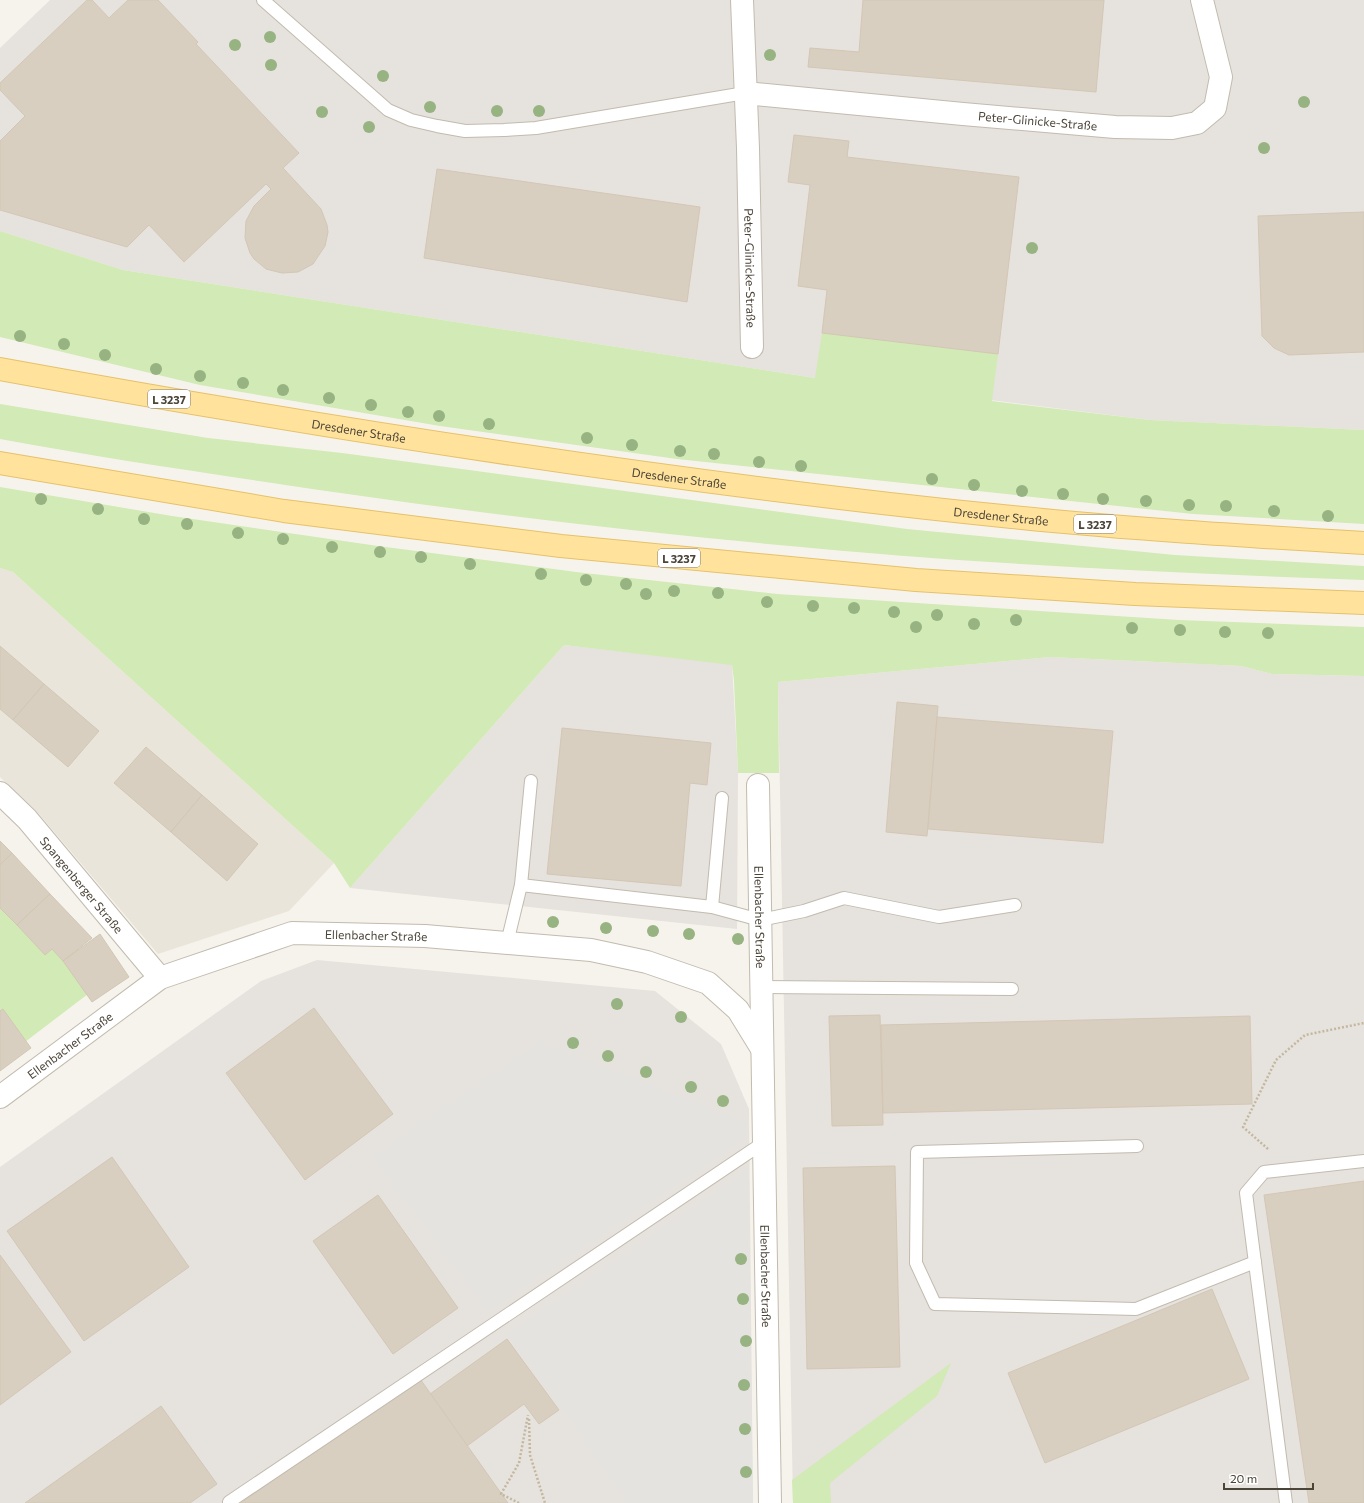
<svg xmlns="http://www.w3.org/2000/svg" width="1364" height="1503" font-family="Commissioner,sans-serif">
	<rect width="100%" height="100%" fill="#f6f3ec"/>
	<!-- residential -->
	<path fill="#eae5da" d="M0,568L13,572L334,863L289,911L158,954L39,814L0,777Z"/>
	<!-- industrial -->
	<g fill="#e6e2dd">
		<path d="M50,0H1364V430L1150,420L815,378L123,270L0,231V48Z"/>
		<path d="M564,645L732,664L738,773L737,929L350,888Z"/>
		<path d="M1050,657L1241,666L1272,674L1364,676V1503H793L778,682Z"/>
		<path d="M317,960L655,991L721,1044L749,1109L753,1503H0V1167L261,981Z"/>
	</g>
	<!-- green -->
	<g fill="#d2eab5">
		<path d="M0,231L123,270L815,378L822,333L998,354L992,401L1150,420L1364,430V524L1193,514L677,459L440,426L200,385L0,337Z"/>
		<path d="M0,404L208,438L342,453L907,529L1175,555L1364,566V580C1169,573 973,564 779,545C605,529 431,507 259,481C172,468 86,455 0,439Z"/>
		<path d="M0,487L172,516L378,546L584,573L777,594L1179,620L1364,627V676L1272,674L1241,666L1050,657L778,682L779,773H738L734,681L732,665L564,645L350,888L334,863L13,572L0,568Z"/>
		<path d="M0,863L105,981L0,1061Z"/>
		<path d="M951,1363L937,1396L830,1483L831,1503H793L792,1480Z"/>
	</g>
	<!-- parking -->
	<g fill="#e5e3e0">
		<path d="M540,1042L746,1122L748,1137L487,1311L371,1156Z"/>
		<path d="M748,1170L753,1503H628L508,1334Z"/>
	</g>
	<!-- building -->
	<g fill="#d8cfc1" stroke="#d3c7b4">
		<path d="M87,0H92L109,18L128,0H158L198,42L196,44L299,153L283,168L321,209L327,225L328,232L325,246L313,264L298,272L282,273L266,269L254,259L250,253L245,238L246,221L254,206L271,189L266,184L184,262L149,225L127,247L0,210V141L25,116L0,90V83Z"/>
		<path d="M863,0H1104L1096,92L808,67L810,48L859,52Z"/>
		<path d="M794,135L849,141L847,157L1019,177L998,354L822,333L827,290L798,286L810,185L788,182Z"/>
		<path d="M437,169L700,207L687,302L424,258Z"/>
		<path d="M1364,212V352L1289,355L1274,348L1262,336L1258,216Z"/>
		<path d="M0,646L44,684L13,720L0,709Z"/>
		<path d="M44,684L99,731L68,767L13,720Z"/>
		<path d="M897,702L938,706L927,836L886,832Z"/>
		<path d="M937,717L1113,731L1103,843L928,829Z"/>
		<path d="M562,728L711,743L707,785L690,783L681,886L547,874Z"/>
		<path d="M146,747L202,795L171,832L114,783Z"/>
		<path d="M202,795L258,844L227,881L171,832Z"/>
		<path d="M0,841L12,853L0,865Z"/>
		<path d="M12,853L50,894L17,925L0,908V865Z"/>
		<path d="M50,894L92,938L63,961L52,949L45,955L17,925Z"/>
		<path d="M100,934L129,977L92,1002L63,961Z"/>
		<path d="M314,1008L393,1114L305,1180L226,1073Z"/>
		<path d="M3,1009L31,1048L0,1071V1011Z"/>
		<path d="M880,1015L883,1125L832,1126L829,1016Z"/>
		<path d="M1250,1016L1252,1104L883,1113L881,1025Z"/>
		<path d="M112,1157L189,1267L84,1341L7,1231Z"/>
		<path d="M895,1166L900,1367L807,1369L803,1168Z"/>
		<path d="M1364,1181V1503H1309L1264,1195Z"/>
		<path d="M378,1195L458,1308L393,1354L313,1241Z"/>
		<path d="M0,1255L71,1352L0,1405Z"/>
		<path d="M1212,1289L1249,1379L1045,1463L1008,1373Z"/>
		<path d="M507,1339L559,1410L539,1424L524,1404L467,1446L430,1394Z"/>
		<path d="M418,1376L508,1503H241Z"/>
		<path d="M161,1406L217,1484L190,1503H25Z"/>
	</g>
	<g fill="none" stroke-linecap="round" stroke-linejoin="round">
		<!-- lane casing -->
		<g stroke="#c2bbae" stroke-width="14">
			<g id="lane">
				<path d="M263,0L388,110L411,120L437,126L465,131L504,130L536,128L745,93"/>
				<path d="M521,885L531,781"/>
				<path d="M712,907L760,920L804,911L844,898L939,917L1015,905"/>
				<path d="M507,943L521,885L712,907L722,798"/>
				<path d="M761,987L1012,989"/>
				<path d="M1137,1146L917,1152L916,1263L935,1304L1136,1309L1255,1262"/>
				<path d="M229,1502L763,1143"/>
				<path d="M1286,1503L1246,1193L1264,1172L1364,1161"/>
			</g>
		</g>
		<!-- street casing -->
		<g stroke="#c2bbae" stroke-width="24">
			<g id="street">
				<path id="s1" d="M742,0L748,148L752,347"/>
				<path id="s2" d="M745,93L963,114L1115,127L1172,128L1197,123L1215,108L1221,77L1202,0"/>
				<path id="s3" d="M758,785L770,1503"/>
				<path id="s4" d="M0,793L27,819L160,978"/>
				<path id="s5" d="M0,1097L160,978L292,933L425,936L591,950L647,962L708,983L738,1010L762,1049"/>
			</g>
		</g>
		<!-- primary casing -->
		<g stroke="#e6c16a" stroke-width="24">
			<g id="primary">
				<path id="s6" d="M0,369C335,430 673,483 1012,517C1129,529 1247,536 1364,543"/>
				<path d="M0,463L284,511L561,546L916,580L1135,594L1364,603"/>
			</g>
		</g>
		<!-- path -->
		<g stroke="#c4b79f" stroke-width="2.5" stroke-dasharray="2 2" stroke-linecap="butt">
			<path d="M1268,1149L1243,1127L1276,1060L1305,1035L1364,1023"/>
			<path d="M529,1419L530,1455L545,1503"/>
			<path d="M519,1503L501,1494L519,1463L528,1415"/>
		</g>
		<!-- lane -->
		<use href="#lane" stroke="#fff" stroke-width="12"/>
		<!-- street -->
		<use href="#street" stroke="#fff" stroke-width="22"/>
		<!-- primary -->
		<use href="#primary" stroke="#ffe39c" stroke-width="22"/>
	</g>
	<!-- trees -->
	<g fill="#97b381">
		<circle cx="270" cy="37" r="6"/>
		<circle cx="235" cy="45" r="6"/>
		<circle cx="770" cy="55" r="6"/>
		<circle cx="271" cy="65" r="6"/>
		<circle cx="383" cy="76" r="6"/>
		<circle cx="1304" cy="102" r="6"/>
		<circle cx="430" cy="107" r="6"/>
		<circle cx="497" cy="111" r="6"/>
		<circle cx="539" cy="111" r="6"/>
		<circle cx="322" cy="112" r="6"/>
		<circle cx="369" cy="127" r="6"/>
		<circle cx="1264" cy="148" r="6"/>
		<circle cx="1032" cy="248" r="6"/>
		<circle cx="20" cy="336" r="6"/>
		<circle cx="64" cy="344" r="6"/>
		<circle cx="105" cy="355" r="6"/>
		<circle cx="156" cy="369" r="6"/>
		<circle cx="200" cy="376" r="6"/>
		<circle cx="243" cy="383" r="6"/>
		<circle cx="283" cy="390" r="6"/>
		<circle cx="329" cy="398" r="6"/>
		<circle cx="371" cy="405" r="6"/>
		<circle cx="408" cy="412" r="6"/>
		<circle cx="439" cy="416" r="6"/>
		<circle cx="489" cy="424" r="6"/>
		<circle cx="587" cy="438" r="6"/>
		<circle cx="632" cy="445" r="6"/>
		<circle cx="680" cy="451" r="6"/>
		<circle cx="714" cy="454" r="6"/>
		<circle cx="759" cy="462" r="6"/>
		<circle cx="801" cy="466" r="6"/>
		<circle cx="932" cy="479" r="6"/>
		<circle cx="974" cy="485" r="6"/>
		<circle cx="1022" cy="491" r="6"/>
		<circle cx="1063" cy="494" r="6"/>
		<circle cx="41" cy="499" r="6"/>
		<circle cx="1103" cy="499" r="6"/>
		<circle cx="1146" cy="501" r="6"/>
		<circle cx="1189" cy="505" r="6"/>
		<circle cx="1226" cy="506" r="6"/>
		<circle cx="98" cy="509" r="6"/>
		<circle cx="1274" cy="511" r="6"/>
		<circle cx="1328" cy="516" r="6"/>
		<circle cx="144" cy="519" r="6"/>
		<circle cx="187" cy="524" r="6"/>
		<circle cx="238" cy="533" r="6"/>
		<circle cx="283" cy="539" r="6"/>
		<circle cx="332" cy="547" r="6"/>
		<circle cx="380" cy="552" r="6"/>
		<circle cx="421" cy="557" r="6"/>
		<circle cx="470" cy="564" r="6"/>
		<circle cx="541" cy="574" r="6"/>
		<circle cx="586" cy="580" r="6"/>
		<circle cx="626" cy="584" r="6"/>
		<circle cx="674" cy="591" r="6"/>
		<circle cx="718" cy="593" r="6"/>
		<circle cx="646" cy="594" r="6"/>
		<circle cx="767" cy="602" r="6"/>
		<circle cx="813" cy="606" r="6"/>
		<circle cx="854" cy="608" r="6"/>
		<circle cx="894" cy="612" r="6"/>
		<circle cx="937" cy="615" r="6"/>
		<circle cx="1016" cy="620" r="6"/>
		<circle cx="974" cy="624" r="6"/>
		<circle cx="916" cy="627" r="6"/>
		<circle cx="1132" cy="628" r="6"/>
		<circle cx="1180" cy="630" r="6"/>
		<circle cx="1225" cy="632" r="6"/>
		<circle cx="1268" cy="633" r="6"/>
		<circle cx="553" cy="922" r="6"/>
		<circle cx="606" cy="928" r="6"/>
		<circle cx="653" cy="931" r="6"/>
		<circle cx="689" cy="934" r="6"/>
		<circle cx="738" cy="939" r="6"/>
		<circle cx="617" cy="1004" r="6"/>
		<circle cx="681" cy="1017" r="6"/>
		<circle cx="573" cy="1043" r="6"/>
		<circle cx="608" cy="1056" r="6"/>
		<circle cx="646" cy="1072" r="6"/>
		<circle cx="691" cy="1087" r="6"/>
		<circle cx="723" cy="1101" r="6"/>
		<circle cx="741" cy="1259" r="6"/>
		<circle cx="743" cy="1299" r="6"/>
		<circle cx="746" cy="1341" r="6"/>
		<circle cx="744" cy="1385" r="6"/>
		<circle cx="745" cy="1429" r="6"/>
		<circle cx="746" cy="1472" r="6"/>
	</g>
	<g text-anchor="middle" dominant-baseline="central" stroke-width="3" stroke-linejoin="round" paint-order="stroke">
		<!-- shield labels -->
		<g fill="#fff" stroke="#817c74" stroke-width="1">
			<rect x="148" y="390" width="42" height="18" rx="3"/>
			<rect x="1074" y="515" width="42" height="18" rx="3"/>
			<rect x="658" y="549" width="42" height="18" rx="3"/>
		</g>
		<g font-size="11" font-weight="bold" fill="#4b4439">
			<text x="169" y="399">L 3237</text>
			<text x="1095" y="524">L 3237</text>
			<text x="679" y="558">L 3237</text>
		</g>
		<!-- street labels -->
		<g font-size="12" fill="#4b4439" stroke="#fff">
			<text stroke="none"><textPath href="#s2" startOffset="294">Peter-Glinicke-Straße</textPath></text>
			<text stroke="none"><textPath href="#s1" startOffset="268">Peter-Glinicke-Straße</textPath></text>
			<text stroke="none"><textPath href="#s6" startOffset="364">Dresdener Straße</textPath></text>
			<text stroke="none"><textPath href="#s6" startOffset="688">Dresdener Straße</textPath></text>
			<text stroke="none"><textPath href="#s6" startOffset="1012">Dresdener Straße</textPath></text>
			<text stroke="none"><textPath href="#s4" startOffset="123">Spangenberger Straße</textPath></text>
			<text stroke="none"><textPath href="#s3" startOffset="132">Ellenbacher Straße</textPath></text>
			<text stroke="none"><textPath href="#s5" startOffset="423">Ellenbacher Straße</textPath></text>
			<text stroke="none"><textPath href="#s5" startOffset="87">Ellenbacher Straße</textPath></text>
			<text stroke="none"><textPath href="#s3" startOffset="491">Ellenbacher Straße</textPath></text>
		</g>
	</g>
	<!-- scale -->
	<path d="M1224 1483v6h89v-6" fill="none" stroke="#4b4439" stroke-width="2"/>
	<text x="1230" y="1483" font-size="12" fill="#4b4439" stroke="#ffffff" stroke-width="3" paint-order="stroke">20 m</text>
</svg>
